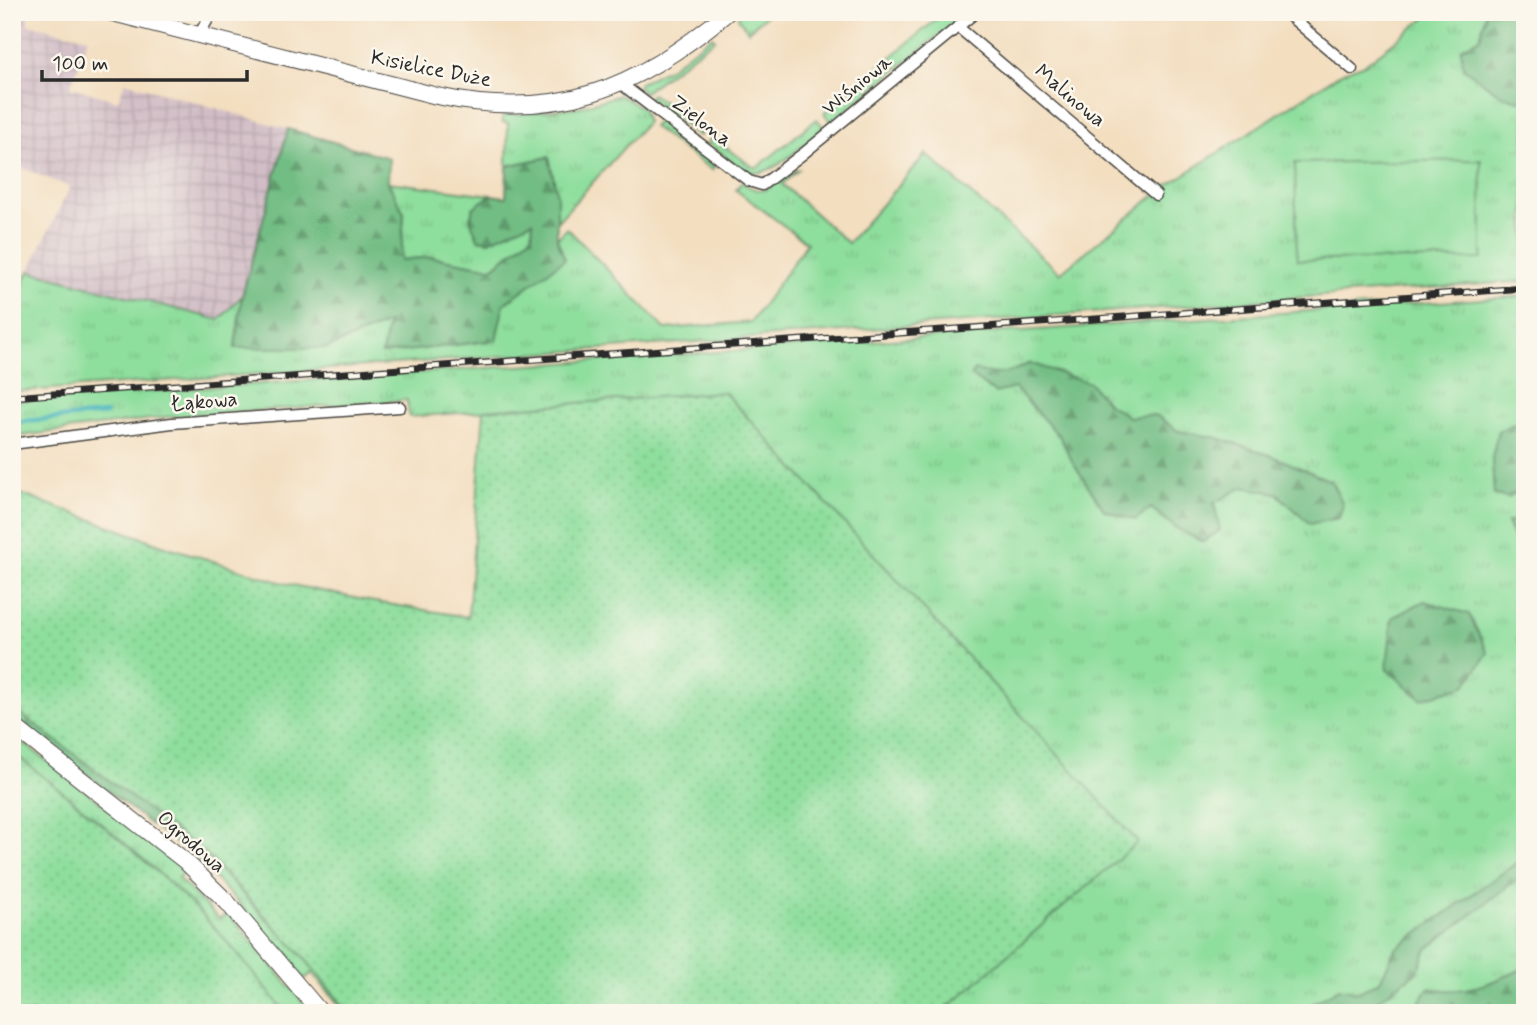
<svg xmlns="http://www.w3.org/2000/svg" width="1537" height="1025" font-family="Mynerve,sans-serif">
	<defs>
		<pattern id="industrial-grid" width="8" height="8" patternUnits="userSpaceOnUse" patternTransform="scale(1.75)"><rect width="8" height="8" fill="#d2bdc6"/><path d="M0 4h8M4 0v8" fill="none" stroke="#b4a3aa"/></pattern>
		<pattern id="grass-tufts" width="24" height="20" patternUnits="userSpaceOnUse" patternTransform="scale(1.75)"><rect width="24" height="20" fill="#8ede9d"/><path d="M3 7l-1-3M5 7V3M7 7l1-3M15 17l-1-3M17 17v-4M19 17l1-3" fill="none" stroke="#7bbf87"/></pattern>
		<pattern id="forest-firs" width="22" height="20" patternUnits="userSpaceOnUse" patternTransform="scale(1.75)"><rect width="22" height="20" fill="#72bd84"/><path d="M5 1l3.5 6h-7zM16 11l3.5 6h-7z" fill="#5e9a6c"/></pattern>
		<pattern id="garden-dots" width="8" height="8" patternUnits="userSpaceOnUse" patternTransform="scale(1.75)"><rect width="8" height="8" fill="#8ede9d"/><path d="M2 2h.1M6 6h.1" fill="none" stroke="#7bbf87" stroke-width="1.8" stroke-linecap="round"/></pattern>
	</defs>
	<rect width="100%" height="100%" fill="#fbf7ec"/>
	<filter id="ink" filterUnits="userSpaceOnUse"><feTurbulence type="fractalNoise" baseFrequency=".0143" numOctaves="2"/><feDisplacementMap in="SourceGraphic" scale="14" xChannelSelector="R" yChannelSelector="G"/><feConvolveMatrix kernelMatrix="1 2 1 2 8 2 1 2 1" color-interpolation-filters="sRGB"/></filter>
	<filter id="wash" filterUnits="userSpaceOnUse"><feTurbulence type="fractalNoise" baseFrequency=".00686" numOctaves="4" result="noise"/><feDisplacementMap in="SourceGraphic" scale="28" xChannelSelector="R" yChannelSelector="G"/><feGaussianBlur stdDeviation="1.57" result="paint"/><feColorMatrix in="noise" values="0 0 0 0 0 0 0 0 0 0 0 0 0 0 0 0 0 1.4 0 .05"/><feComposite in="paint" operator="in"/></filter>
	<g filter="url(#wash)">
		<rect width="100%" height="100%" fill="#f3dec0"/>
		<!-- industrial -->
		<path fill="url(#industrial-grid)" d="M12,12H30L27,24L88,38L70,87L118,101L125,82L288,129L242,296L219,320L29,271L70,187L12,164Z"/>
		<!-- grass -->
		<g fill="url(#grass-tufts)" stroke="#5c8464" stroke-width="2">
			<path d="M740,12H770L748,31L738,18Z"/>
			<path d="M945,12H968L831,122L824,113Z"/>
			<path d="M1433,12H1525V281L12,392V307L29,271L219,320L242,296L235,348H327L388,323L382,354L504,304L564,259L557,239L567,228L665,329L751,322L807,243L736,190L742,182C771,204 773,175 798,170L782,184L848,243L926,154L1060,273L1165,187L1343,72L1365,64Z"/>
			<path d="M712,36L715,39L643,93L638,86L640,83L668,69Z"/>
			<path d="M652,94L704,131L699,136L648,98Z"/>
			<path d="M619,95L642,108L647,122L556,223L557,195L549,157L507,166L508,123L502,122L503,114H521L579,107Z"/>
			<path d="M817,119L824,128C807,141 769,182 747,171C733,164 720,152 707,143L712,137L753,167H758Z"/>
			<path d="M660,120L716,163L712,170L653,127Z"/>
			<path d="M388,182L491,195L473,208L470,219L489,241L533,220L532,236L492,268L432,257L400,260L404,213Z"/>
			<path d="M1525,296V968C1493,982 1464,996 1428,989L1413,1013H941L1137,842L724,392L409,417L407,400L167,417L12,437V401Z"/>
			<path d="M12,734L186,869L178,878L219,919L228,913L312,1013H286C252,972 219,929 180,893C127,843 69,797 12,752Z"/>
			<path d="M196,846L302,955L349,1013H346L312,973L305,979L247,912L194,857L192,854Z"/>
		</g>
		<!-- forest -->
		<g fill="url(#forest-firs)" stroke="#4e7458" stroke-width="2">
			<path d="M1486,12H1525V102L1501,95L1463,68L1461,48L1480,38Z"/>
			<path d="M288,129L389,158L388,182L404,213L401,260L432,257L492,268L532,236L533,221L489,241L478,239L470,219L473,208L491,195L506,197L507,166L549,157L557,195V239L565,259L504,304L496,340L382,354L388,323L327,348H235L242,296Z"/>
			<path d="M1030,363L1090,383L1107,403L1129,417L1156,415L1178,431L1218,438L1270,455L1331,481L1343,504L1339,518L1310,524L1276,493L1243,487L1214,503L1220,530L1203,542L1176,528L1151,508L1135,520L1104,510L1072,461L1060,437L1015,388L995,393L971,376L975,370C999,377 1008,374 1030,363Z"/>
			<path d="M1522,420L1525,427V480L1520,489L1509,498L1494,495L1492,458L1498,431Z"/>
			<path d="M1525,521V566L1507,522Z"/>
			<path d="M1424,601L1469,614L1488,653L1465,686L1421,699L1387,669L1392,618Z"/>
			<path d="M12,707L191,842L187,846L180,847L12,717Z"/>
			<path d="M1525,857V873L1427,949L1418,971L1367,1008L1366,1013H1297L1339,988L1359,992L1380,981L1395,949Z"/>
			<path d="M1525,968V1013H1413L1428,988C1464,996 1493,982 1525,968Z"/>
		</g>
		<!-- garden -->
		<g fill="url(#garden-dots)" stroke="#5c8464" stroke-width="2">
			<path d="M724,392L1138,842L941,1013H349L302,955L205,853L12,707V491L162,545L283,583L369,601L468,617L484,410Z"/>
			<path d="M12,752C69,797 127,843 180,893C219,929 252,972 286,1013H12Z"/>
		</g>
		<!-- pitch -->
		<path fill="#8ede9d" stroke="#5c8464" stroke-width="2" d="M1481,160L1482,259L1297,260L1295,163Z"/>
		<g fill="none" stroke-linecap="round" stroke-linejoin="round">
			<!-- stream -->
			<path stroke="#41b2ba" stroke-width="4.5" d="M12,422L106,414"/>
		</g>
	</g>
	<g filter="url(#ink)">
		<g fill="none" stroke-linecap="round" stroke-linejoin="round">
			<!-- street casing -->
			<g stroke="#494641" stroke-width="13">
				<g id="street">
					<path d="M1285,12L1352,69"/>
					<path d="M958,27L1156,195"/>
					<path d="M199,35L212,12"/>
					<path d="M620,83L749,181L762,185L804,153L976,12"/>
					<path d="M12,444L172,423L400,407"/>
				</g>
			</g>
			<!-- secondary casing -->
			<g stroke="#494641" stroke-width="18">
				<g id="secondary">
					<path d="M109,12L437,96C557,122 637,89 728,12"/>
					<path d="M12,725L185,861L227,902L321,1013"/>
				</g>
			</g>
			<!-- street -->
			<use href="#street" stroke="#fff" stroke-width="10"/>
			<!-- secondary -->
			<use href="#secondary" stroke="#fff" stroke-width="16"/>
			<!-- rail casing -->
			<g stroke="#2b2b2b" stroke-width="7">
				<path id="rail" d="M12,397L1525,288"/>
			</g>
			<!-- rail -->
			<use href="#rail" stroke="#fbf7ec" stroke-width="4.5" stroke-dasharray="13" stroke-linecap="butt"/>
		</g>
	</g>
	<g text-anchor="middle" dominant-baseline="central" stroke-width="5" stroke-linejoin="round" paint-order="stroke">
		<!-- street labels -->
		<g font-size="21" fill="#2b2b2b" stroke="#fbf7ec">
			<text transform="translate(431 69) rotate(11)">Kisielice Duże</text>
			<text transform="translate(857 85) rotate(-39)">Wiśniowa</text>
			<text transform="translate(1070 96) rotate(40)">Malinowa</text>
			<text transform="translate(701 121) rotate(37)">Zielona</text>
			<text transform="translate(204 402) rotate(-5)">Łąkowa</text>
			<text transform="translate(191 842) rotate(41)">Ogrodowa</text>
		</g>
	</g>
	<!-- margin -->
	<rect width="1537" height="1025" fill="none" stroke="#fbf7ec" stroke-width="42"/>
	<!-- scale -->
	<path d="M42 70v10h205v-10" fill="none" stroke="#2b2b2b" stroke-width="3.5"/>
	<text x="52" y="70" font-size="21" fill="#2b2b2b" stroke="#fbf7ec" stroke-width="5" paint-order="stroke">100 m</text>
</svg>
